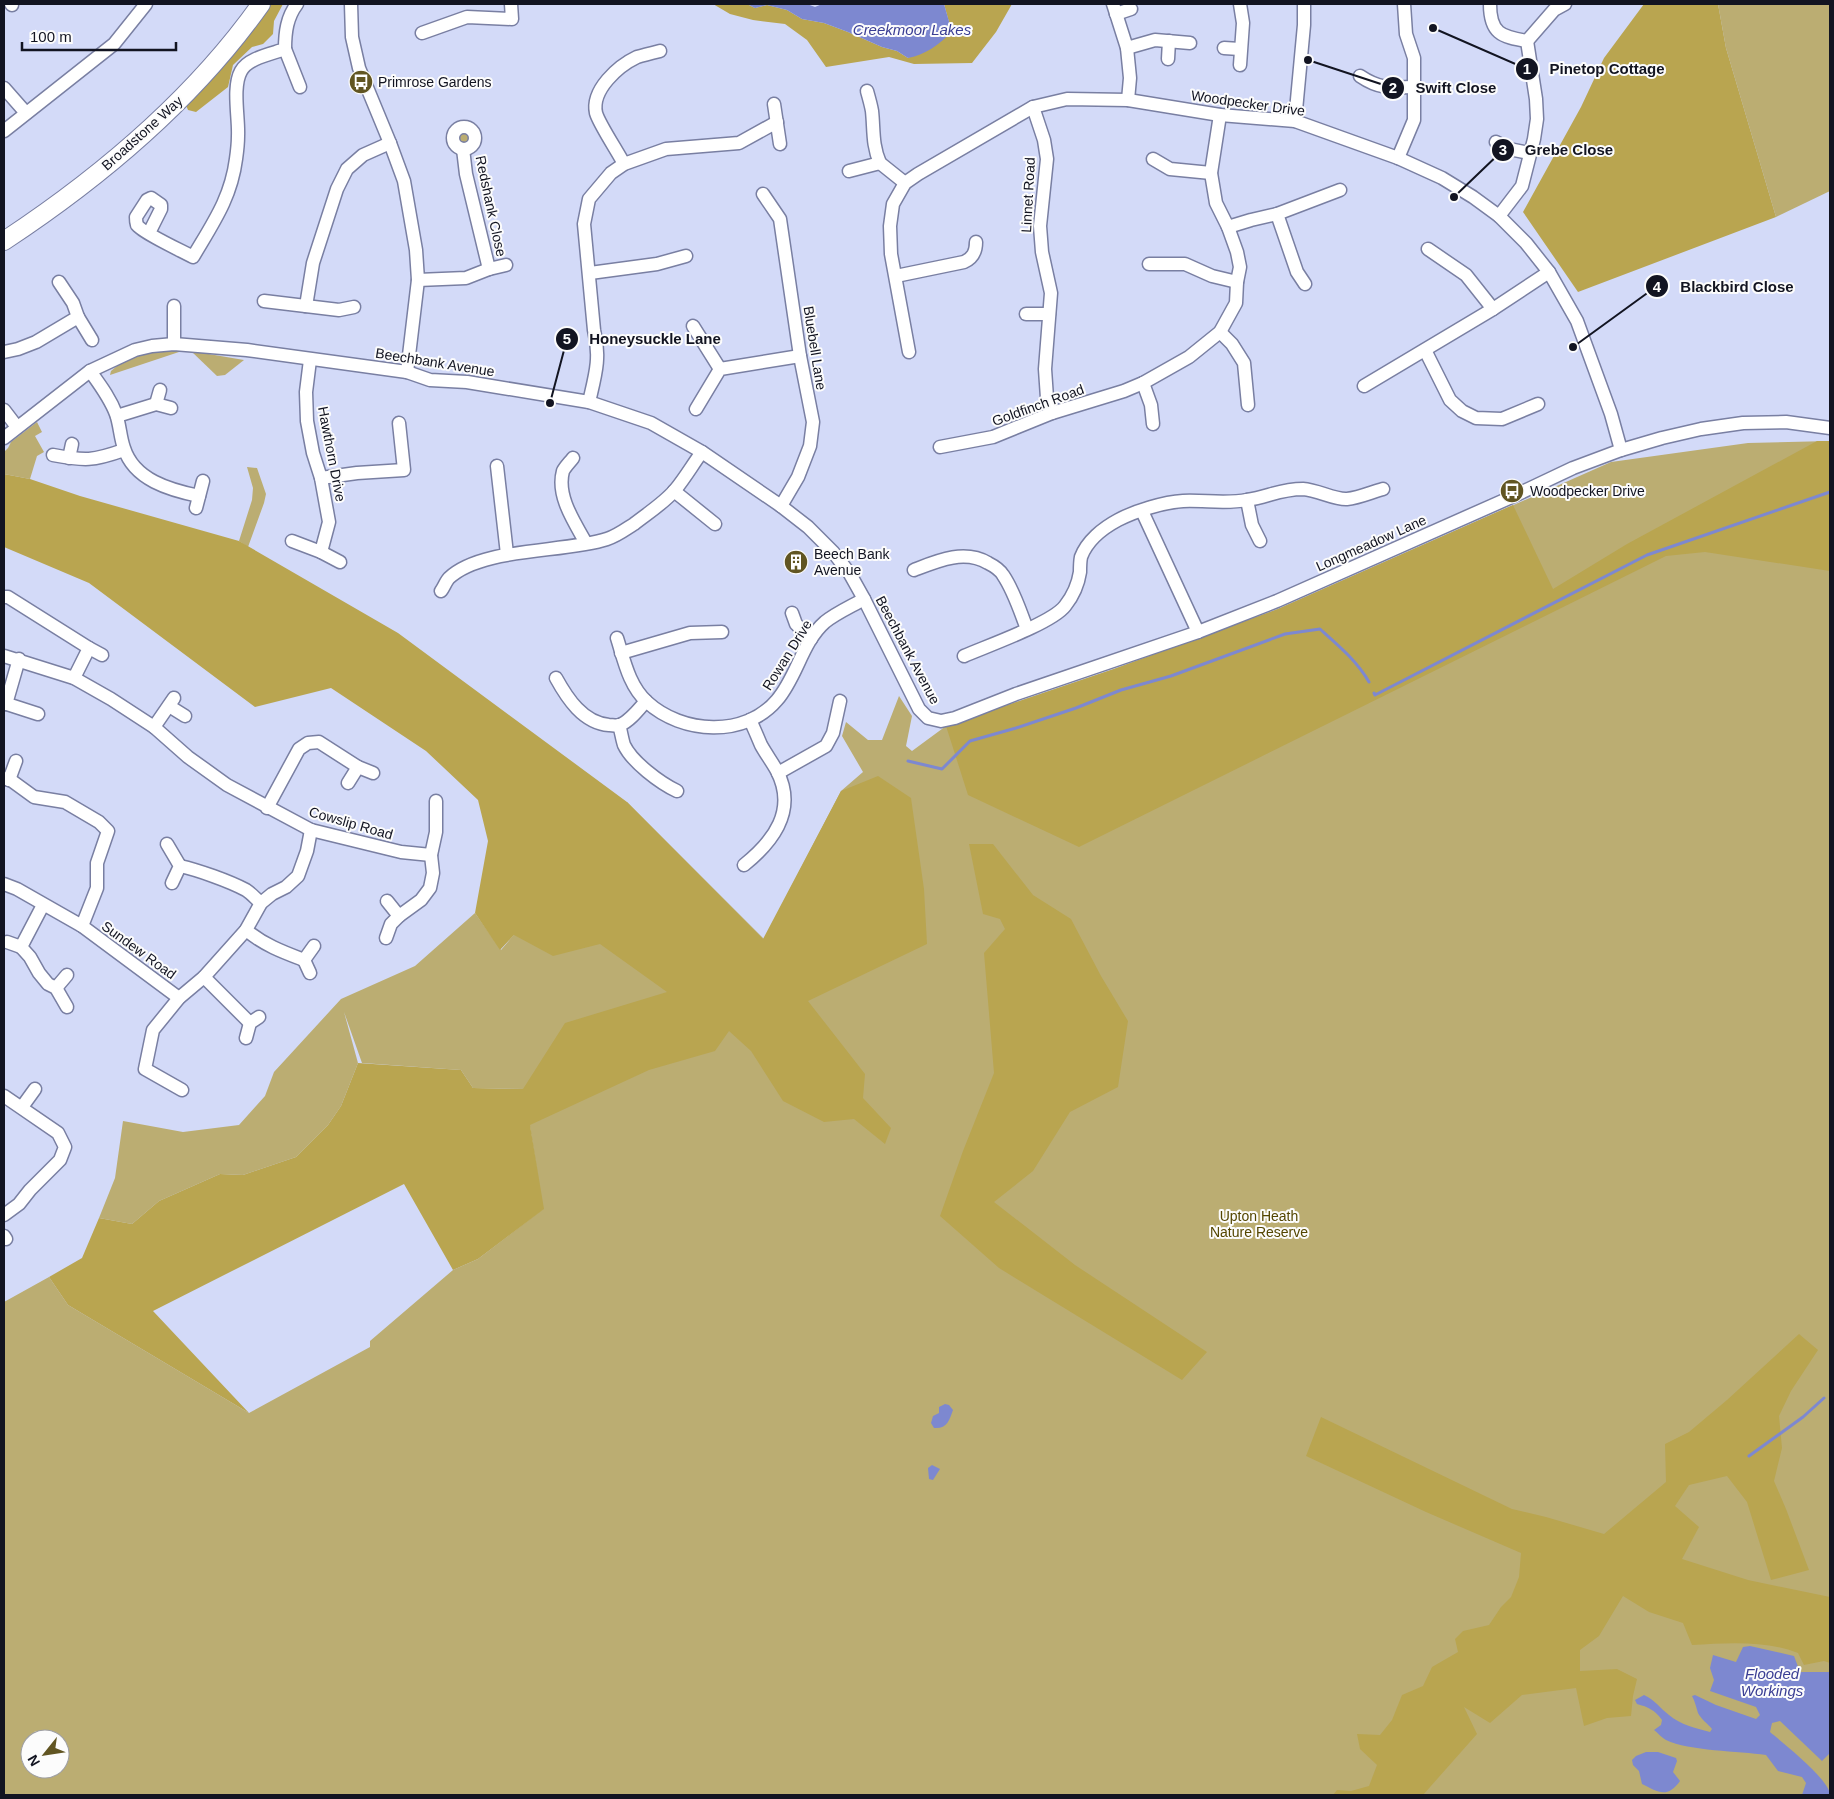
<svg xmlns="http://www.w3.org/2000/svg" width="1834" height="1799" font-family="Helvetica,sans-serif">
	<rect width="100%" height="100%" fill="#d3daf8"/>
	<!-- green -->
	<g fill="#bbad72" fill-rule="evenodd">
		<path d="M1718,4H1830V191L1776,217L1726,48Z"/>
		<circle cx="463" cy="138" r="6"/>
		<path d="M188,349L110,375L111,371L117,366L116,364L156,350Z"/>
		<path d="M191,351L244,360L225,375L217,376Z"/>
		<path d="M37,422L42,432L35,436L44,452L37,456L30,479L4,474V452L8,448L11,442Z"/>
		<path d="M1830,441V1795H4V1302L49,1277L68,1305L249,1413L370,1347V1341L453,1270L478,1259L543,1209L524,1089L473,1088L461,1070L362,1063L344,1012L358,1063L341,1106L328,1125L296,1157L243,1175L220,1174L159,1201L132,1224L99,1218L115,1178L123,1121L183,1132L239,1125L265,1096L274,1072L341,999L415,966L475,913L501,950L627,802L764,939L841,791L863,772L842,736L846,722L868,740H882L899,696L912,716L906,746L912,751L946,726L1114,669L1278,609L1611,462L1748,443ZM30,1739H60V1769H30Z"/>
		<path d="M247,467L257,468L266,494L264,503L248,547L239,541L252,500L253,488Z"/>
	</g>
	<!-- forest -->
	<g fill="#b9a550">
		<path d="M269,4H283L274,21L273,34L263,44L252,47L233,65L228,87L196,112L188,110L185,103Z"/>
		<path d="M713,4H747L755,8L767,5L787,10L802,19L824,23L848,32L882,47L897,51L908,58L952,33L944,4H1012L996,32L972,63L914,64L889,57L826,67L807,40L785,24L753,20L730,14Z"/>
		<path d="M1644,4H1718L1726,48L1776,217L1578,292L1523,212L1581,107L1604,58Z"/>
		<path d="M1817,441H1830V571L1705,552L1666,556L1079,847L968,795L946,726L1114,669L1278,609L1513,505L1553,589L1627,544Z"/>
		<path d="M4,474L30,479L80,496L239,541L398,633L627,802L763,939L841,791L878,776L911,798L924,889L927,944L808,1001L865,1074L863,1098L891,1128L885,1144L854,1119L824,1122L783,1101L751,1051L729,1031L715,1051L649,1070L530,1125L544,1209L478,1259L453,1270L404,1184L153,1311L249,1413L68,1305L49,1277L82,1258L99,1218L132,1224L159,1201L220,1174L243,1175L296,1157L328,1125L341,1106L358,1063L461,1070L473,1088L523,1089L565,1023L667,992L600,944L553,956L514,935L500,950L475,913L488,841L478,800L426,751L331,688L255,707L89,583L4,547Z"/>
		<path d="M969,844H993L1033,895L1071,919L1101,976L1128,1021L1118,1087L1070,1112L1033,1171L994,1202L1075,1265L1207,1352L1182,1380L999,1268L940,1216L963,1151L994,1073L984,953L1005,929L1000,919L983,914Z"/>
		<path d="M1799,1334L1818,1350L1791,1391L1779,1416L1782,1448L1774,1481L1786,1509L1809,1570L1771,1580L1747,1502L1727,1476L1689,1485L1675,1506L1699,1527L1682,1559L1748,1580L1830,1597V1663L1824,1661L1804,1665L1798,1653C1765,1640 1727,1643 1692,1645L1683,1623L1649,1612L1623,1596L1599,1636L1580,1650V1671L1617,1669L1637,1679L1633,1696L1631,1716L1607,1718L1584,1726L1576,1688L1522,1695L1490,1723L1464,1707L1477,1734L1423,1795H1333L1337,1790L1351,1791L1369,1786L1377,1765L1360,1749L1357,1734L1380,1735L1392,1720L1402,1695L1423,1686L1432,1667L1458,1652L1455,1639L1463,1631L1489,1625L1501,1607L1511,1597L1519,1577L1521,1553L1426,1512L1306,1456L1321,1417L1512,1509L1546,1517L1604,1534L1666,1482L1665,1444L1689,1432L1727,1400Z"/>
	</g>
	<!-- water -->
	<g fill="#7d88d0">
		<path d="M747,4H807L815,7L822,4H944L952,32C939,44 926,55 908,58L897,51L882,47L848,32L824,23L802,19L787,10L767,5L755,8Z"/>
		<path d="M945,1404L949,1405L953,1410C949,1421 947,1429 934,1428L931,1423L933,1416L939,1413V1407Z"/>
		<path d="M932,1465L940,1469L933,1480L929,1479L928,1468Z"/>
		<path d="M1750,1646L1794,1656L1800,1672H1830V1753L1822,1761L1780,1721L1772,1723L1770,1732C1783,1743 1830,1780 1830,1795H1802L1806,1783L1802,1777L1778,1771L1766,1755C1739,1751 1689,1751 1666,1740C1662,1738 1658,1733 1654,1730L1661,1725L1662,1720C1655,1710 1648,1707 1637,1704L1635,1700L1644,1695C1655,1700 1660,1708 1669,1715C1681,1725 1695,1728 1710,1732L1712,1729C1708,1724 1701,1719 1698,1713C1696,1707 1695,1701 1692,1696L1695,1695L1716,1705L1756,1719L1760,1715L1756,1707L1710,1691L1714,1680L1710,1668L1713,1655L1736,1662L1743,1647Z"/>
		<path d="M1646,1752H1658L1676,1758L1677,1761L1673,1772L1680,1781C1667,1799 1658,1792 1642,1784L1639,1771L1633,1765L1632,1760L1636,1756Z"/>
	</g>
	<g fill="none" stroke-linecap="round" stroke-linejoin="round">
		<!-- stream -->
		<g stroke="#7d88d0" stroke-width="3">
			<path d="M1374,693L1375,695L1647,555L1830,492"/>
			<path d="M908,761L942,769L970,741L1016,728L1076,708L1121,690L1171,676L1285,634L1320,629C1338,645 1357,661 1369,682"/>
			<path d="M1749,1456L1803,1417L1824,1398"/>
		</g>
		<!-- street casing -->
		<g stroke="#797fa2" stroke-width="15">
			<g id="street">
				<path d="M11,4L12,5"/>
				<path d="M351,4L352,37L359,68L390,143L404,181L416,250L418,280L407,372"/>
				<path d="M1113,4L1127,48L1130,78L1128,100"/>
				<path d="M1490,4C1490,33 1501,37 1527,41L1536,99L1537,119L1534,139L1522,186L1499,216"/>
				<path d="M1116,14L1131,9"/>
				<path d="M422,33L467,17L512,19L511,4"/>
				<path d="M1527,41L1554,10L1565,4"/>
				<path d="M1127,48L1155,40L1190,43"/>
				<path d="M1224,48L1240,49"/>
				<path d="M285,49L300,87"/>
				<path d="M1168,59L1169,41"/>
				<path d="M1240,65L1243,23L1240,4"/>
				<path d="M1360,76C1379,89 1391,88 1414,87"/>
				<path d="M4,88L26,113"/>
				<path d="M867,91C869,98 871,105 872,111C874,129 872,145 880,163"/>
				<path d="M774,104L780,144"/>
				<path d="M1033,107L1044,140L1047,159L1040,226L1042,252L1051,293L1045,369L1047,398L1052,413"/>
				<path d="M1295,121L1304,25V4"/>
				<circle cx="464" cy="138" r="11"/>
				<path d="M4,131L114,44L146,4"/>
				<path d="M1496,142L1509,149L1529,153"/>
				<path d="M1398,158L1414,120V58L1406,34L1404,4"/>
				<path d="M1153,159L1170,169L1211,173"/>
				<path d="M624,164C618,152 599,124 596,113C591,90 618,66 637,57C644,55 652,53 660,51"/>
				<path d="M849,171L880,163L905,183"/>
				<path d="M763,194L780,219L800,356L813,422L810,446L798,477L781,506"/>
				<path d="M1277,214L1297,272L1305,284"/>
				<path d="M1228,227L1251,220L1277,214L1340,190"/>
				<path d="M149,233L161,209V205L151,198L147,200L136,217C136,220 136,222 137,225C143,233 182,251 193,257C213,223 231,198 236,159C237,152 238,144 238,136C239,118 232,87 241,71C248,58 271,54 285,49C285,32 287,17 297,4"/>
				<path d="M1428,249L1466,275L1493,309"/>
				<path d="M1149,264H1185L1212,276L1237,282"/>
				<path d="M489,269L506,265"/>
				<path d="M590,273L657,264L686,256"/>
				<path d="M896,276L964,262C973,258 976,252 976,242"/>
				<path d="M418,280L466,278L489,269L466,174L463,149"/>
				<path d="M264,301L339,310L354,307"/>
				<path d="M306,306L313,263L337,189L347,169L363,155L390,143"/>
				<path d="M1026,314H1049"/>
				<path d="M78,317L92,340"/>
				<path d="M693,326L720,369"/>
				<path d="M1220,332L1232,344L1244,363L1248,405"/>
				<path d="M174,344V306"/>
				<path d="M1425,350L1450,400L1462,411L1476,418L1502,419L1538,404"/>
				<path d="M4,352L18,349L36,342L78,317L73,303L59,282"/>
				<path d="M909,352L891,254L890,226L893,204L905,183L918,174L1033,107L1067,99L1128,100L1220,115L1295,121L1398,158L1442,178L1473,197L1499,216L1526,243L1549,272L1577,321L1611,414L1621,450"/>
				<path d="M310,360L306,392L307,421L313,453L321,478L329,522L321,552"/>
				<path d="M90,371C100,385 110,398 116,414C120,425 120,437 124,448C134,480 170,490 199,496"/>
				<path d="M1143,383L1151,405L1153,424"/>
				<path d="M1364,386L1493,309L1549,272"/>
				<path d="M589,402C595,376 601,358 594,330L584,224L589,199L611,173L624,164L666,149L739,143L777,122"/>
				<path d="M156,404L160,390"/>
				<path d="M696,409L720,369L800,356"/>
				<path d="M4,410L17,427"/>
				<path d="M117,416L156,404L171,408"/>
				<path d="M4,438L90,371L135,350L152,346L174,344L247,350L407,372L430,380L467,382L589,402L651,423L702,452L781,506L808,527L833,552L850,574L864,599L919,709L928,718L941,721L955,718L1016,694L1198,632L1277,601L1516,495L1573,468L1621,450L1662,438L1701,429L1743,423L1786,422L1830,428"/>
				<path d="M940,447L993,437L1052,413L1124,391L1143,383L1189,357L1220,332L1236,303L1237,282L1240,267L1237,252L1228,227L1216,203L1211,173L1220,115"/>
				<path d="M53,455C85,461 93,461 124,450"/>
				<path d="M69,458L72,444"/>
				<path d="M573,458C570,462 565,467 563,471C556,496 575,523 586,543"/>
				<path d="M497,466L507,554"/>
				<path d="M321,478L357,473L404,470L399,423"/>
				<path d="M674,491L715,524"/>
				<path d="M1247,500L1252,525L1260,541"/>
				<path d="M196,508L203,481"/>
				<path d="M1142,511L1198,632"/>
				<path d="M292,541L321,552L340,562"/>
				<path d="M914,570C937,561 964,549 988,563C994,566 1000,570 1003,575C1014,591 1020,611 1027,629"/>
				<path d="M441,591C444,587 446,581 449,578C482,547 564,553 607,539C617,536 626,529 634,524C648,513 664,503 675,490C685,478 693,464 702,452"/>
				<path d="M4,597H8L89,648L74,678"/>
				<path d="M792,613L796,624L811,639"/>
				<path d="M617,638C624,660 629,686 647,702C682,734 745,738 777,700C797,677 802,642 825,622C836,613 852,606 864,599"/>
				<path d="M89,648L102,655"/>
				<path d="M621,653L690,633L722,632"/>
				<path d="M4,656L74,678L111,699L154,727L188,757L227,785L311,830L401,852L431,855"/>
				<path d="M964,656C987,646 1052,623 1065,606C1073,596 1078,585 1080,572C1080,567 1080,562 1081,557C1087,541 1103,528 1118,520C1135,511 1164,502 1183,501C1204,500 1226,504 1247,500C1268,497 1280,489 1303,489C1318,490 1335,500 1347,499C1359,498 1372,492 1383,489"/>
				<path d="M556,678C567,698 583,723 609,725C612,725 617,726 620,725C630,721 639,709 646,701"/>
				<path d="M4,703L38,714"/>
				<path d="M6,704L19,659"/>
				<path d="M169,706L185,716"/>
				<path d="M619,725C621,731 622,739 624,745C632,762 660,783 677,791"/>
				<path d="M154,727L174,698"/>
				<path d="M778,773L826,746L833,733L840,701"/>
				<path d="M4,778L12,781L34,797L65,802L99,822L108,831L97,863V888L82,926"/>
				<path d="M9,780L16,761"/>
				<path d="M348,783L358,767"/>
				<path d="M267,808L299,749L308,743L319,742L358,767L373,773"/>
				<path d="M167,844L180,866L172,883"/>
				<path d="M744,865C774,841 797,810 777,771C772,762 766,754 761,745C757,736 754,728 750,720"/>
				<path d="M180,866C198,870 229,881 246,890C252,894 256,899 261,903"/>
				<path d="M4,884L17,889L82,926L179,998"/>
				<path d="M43,905L21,947L30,957L39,973L48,984L56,988L67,1007"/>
				<path d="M399,916L421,900L430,888L433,873L431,855L436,832V801"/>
				<path d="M246,930C264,945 283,952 304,960"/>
				<path d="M386,938L391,924L399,916L387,901"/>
				<path d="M7,942L21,947"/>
				<path d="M310,973L304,960L314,946"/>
				<path d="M204,977L250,1023"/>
				<path d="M56,988L67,975"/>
				<path d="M246,1038L250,1023L259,1017"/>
				<path d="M182,1090L145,1069L153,1030L179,998L204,977L246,930L261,903L272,894L286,887L298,876L307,851L311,830"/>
				<path d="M22,1107L35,1089"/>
				<path d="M4,1215L19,1204L30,1190L60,1160L65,1147L58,1133L4,1096"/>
				<path d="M4,1236L6,1239"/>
			</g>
		</g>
		<!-- secondary casing -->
		<g stroke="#797fa2" stroke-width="20">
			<path id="secondary" d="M4,241C101,177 193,100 261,4"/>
		</g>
		<!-- street -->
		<use href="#street" stroke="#fff" stroke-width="12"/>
		<!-- secondary -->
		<use href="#secondary" stroke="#fff" stroke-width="18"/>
	</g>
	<!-- icons -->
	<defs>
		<g id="bus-disc" transform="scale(1.25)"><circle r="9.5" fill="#615522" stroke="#fcfcfc"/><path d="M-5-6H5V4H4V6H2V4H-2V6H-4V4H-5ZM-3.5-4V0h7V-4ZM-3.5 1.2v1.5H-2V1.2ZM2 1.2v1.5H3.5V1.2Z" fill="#fff"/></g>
		<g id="building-disc" transform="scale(1.25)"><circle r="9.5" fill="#615522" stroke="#fcfcfc"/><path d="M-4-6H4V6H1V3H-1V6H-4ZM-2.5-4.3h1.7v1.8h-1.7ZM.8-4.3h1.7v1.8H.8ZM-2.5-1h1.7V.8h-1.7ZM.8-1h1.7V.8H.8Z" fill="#fff"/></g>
	</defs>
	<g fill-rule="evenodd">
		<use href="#bus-disc" x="361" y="82"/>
		<use href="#bus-disc" x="1512" y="491"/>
		<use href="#building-disc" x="796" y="562"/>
	</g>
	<g text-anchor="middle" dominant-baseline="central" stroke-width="4" stroke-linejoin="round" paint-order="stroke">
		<!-- poi labels -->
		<g font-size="14" fill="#121421" stroke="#fcfcfc" text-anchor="start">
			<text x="378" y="82">Primrose Gardens</text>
			<text x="1530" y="491">Woodpecker Drive</text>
			<text x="814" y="554">Beech Bank<tspan x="814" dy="16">Avenue</tspan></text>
		</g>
		<!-- street labels -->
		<g font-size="14" fill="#121421" stroke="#fcfcfc">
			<text transform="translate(1248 103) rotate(8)">Woodpecker Drive</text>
			<text transform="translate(142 133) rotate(-42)">Broadstone Way</text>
			<text transform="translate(1028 195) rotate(-87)">Linnet Road</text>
			<text transform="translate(491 206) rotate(78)">Redshank Close</text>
			<text transform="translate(815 348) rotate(81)">Bluebell Lane</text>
			<text transform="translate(435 362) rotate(9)">Beechbank Avenue</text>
			<text transform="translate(1038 405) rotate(-20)">Goldfinch Road</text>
			<text transform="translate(332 454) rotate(79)">Hawthorn Drive</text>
			<text transform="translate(1371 543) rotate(-24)">Longmeadow Lane</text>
			<text transform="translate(908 650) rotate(62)">Beechbank Avenue</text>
			<text transform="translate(787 655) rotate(-58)">Rowan Drive</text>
			<text transform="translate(351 823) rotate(16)">Cowslip Road</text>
			<text transform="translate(139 950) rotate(36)">Sundew Road</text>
		</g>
		<!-- park labels -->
		<g font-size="14" fill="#544600" stroke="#fcfcfc">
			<text x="1259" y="1216">Upton Heath<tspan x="1259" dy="16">Nature Reserve</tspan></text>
		</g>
		<!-- water labels -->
		<g font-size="15" font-style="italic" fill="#3a3e94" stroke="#fcfcfc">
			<text x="912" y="29">Creekmoor Lakes</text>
			<text x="1772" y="1673">Flooded<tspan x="1772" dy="17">Workings</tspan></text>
		</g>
	</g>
	<!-- callouts -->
	<path fill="none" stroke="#121421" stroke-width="2" d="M1433 28L1527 69M1308 60L1393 88M1454 197L1503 150M1573 347L1657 286M550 403L567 339"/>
	<g fill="#121421" stroke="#fcfcfc" stroke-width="2">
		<circle cx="1433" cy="28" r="5"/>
		<circle cx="1308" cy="60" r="5"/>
		<circle cx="1454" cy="197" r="5"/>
		<circle cx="1573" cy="347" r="5"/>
		<circle cx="550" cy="403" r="5"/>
		<circle cx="1527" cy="69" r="12"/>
		<circle cx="1393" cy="88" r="12"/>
		<circle cx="1503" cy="150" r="12"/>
		<circle cx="1657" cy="286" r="12"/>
		<circle cx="567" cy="339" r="12"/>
	</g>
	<g font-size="15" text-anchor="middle" font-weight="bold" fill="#fff">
		<text x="1527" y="74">1</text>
		<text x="1393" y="93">2</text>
		<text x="1503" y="155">3</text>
		<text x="1657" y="292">4</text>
		<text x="567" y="344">5</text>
	</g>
	<g font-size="15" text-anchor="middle" font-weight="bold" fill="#121421" stroke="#fcfcfc" stroke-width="4" stroke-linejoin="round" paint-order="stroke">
		<text x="1607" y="74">Pinetop Cottage</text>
		<text x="1456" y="93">Swift Close</text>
		<text x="1569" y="155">Grebe Close</text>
		<text x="1737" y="292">Blackbird Close</text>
		<text x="655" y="344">Honeysuckle Lane</text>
	</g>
	<!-- border -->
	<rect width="1834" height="1799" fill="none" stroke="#121421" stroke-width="10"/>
	<!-- north arrow -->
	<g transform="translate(45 1754) rotate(240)"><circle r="24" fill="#fcfcfc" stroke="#9e9fa4"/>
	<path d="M0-4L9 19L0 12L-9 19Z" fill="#615522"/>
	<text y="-8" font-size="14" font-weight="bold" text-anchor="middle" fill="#121421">N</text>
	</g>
	<!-- scale -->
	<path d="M22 42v8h154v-8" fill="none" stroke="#121421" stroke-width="2.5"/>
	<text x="30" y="42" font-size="15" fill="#121421" stroke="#fcfcfc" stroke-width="4" paint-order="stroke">100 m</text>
</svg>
